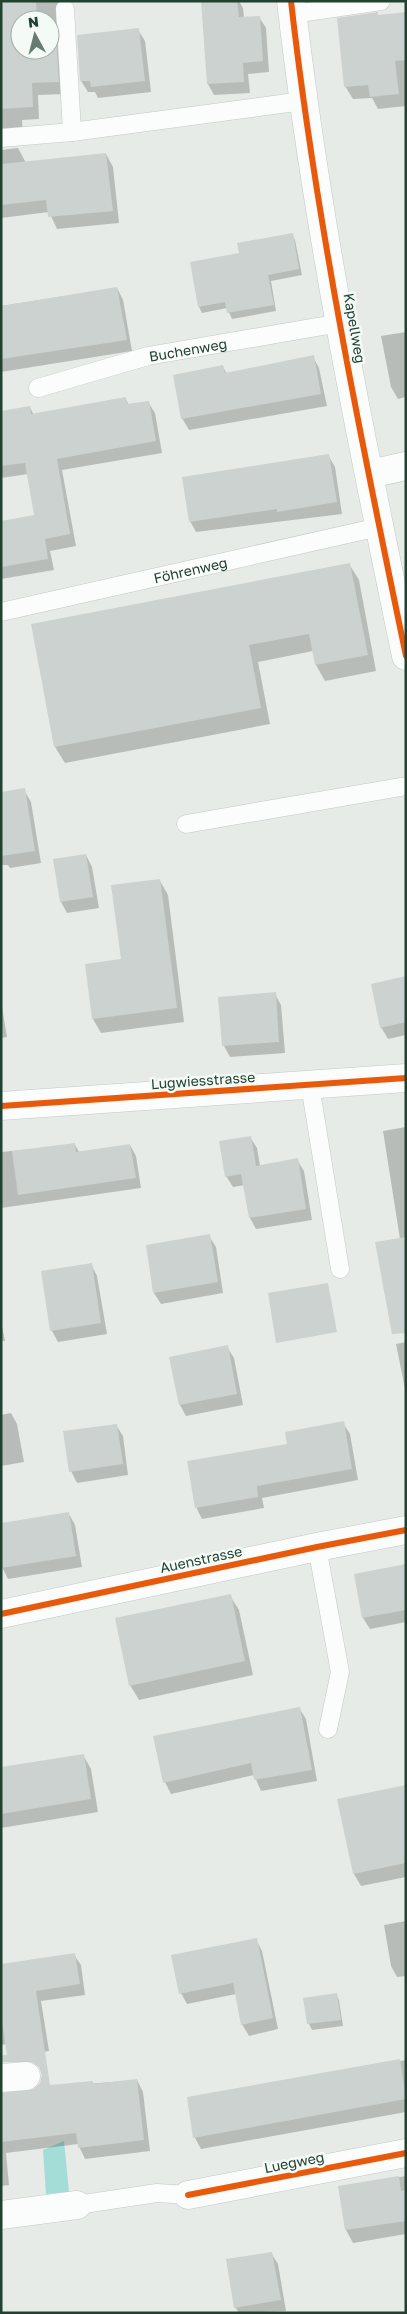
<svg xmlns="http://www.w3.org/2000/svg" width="407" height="2314" font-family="'Golos Text',sans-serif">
	<rect width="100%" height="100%" fill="#e6ebe8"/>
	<!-- water -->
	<path fill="#a4dcd7" d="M64,2141L69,2192L46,2194L43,2150Z"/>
	<!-- shadow -->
	<g fill="#0003" fill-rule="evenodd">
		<path d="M1,1H66L65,94L38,95L39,119L22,120L23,138L1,142ZM20,20H50V50H20Z"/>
		<path d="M202,1H239L243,8L244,18L259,17L266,28L269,72L248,74L250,93L214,95L208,84Z"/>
		<path d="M406,13V106L378,109L372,98L353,99L345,86L377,16Z"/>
		<path d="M138,30L145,41L151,92L98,98L95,92H88L81,81Z"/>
		<path d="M18,148L26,163L106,154L113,167L119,223L57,229L49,212L1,218V150Z"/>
		<path d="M292,234L295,240L302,275L271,281L276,311L232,319L227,308L202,313L199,307L241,254Z"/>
		<path d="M117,288L123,300L132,351L1,372V306Z"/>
		<path d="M406,332V397L398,399L391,387L381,336Z"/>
		<path d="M313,357L319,368L327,406L189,430L182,418L223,367L227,374Z"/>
		<path d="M125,398L129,405L148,402L155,413L162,453L62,470L76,546L50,551L54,570L1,579V522L36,516L28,474L1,478V412L30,408L34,415Z"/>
		<path d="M328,455L335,467L342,514L196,532L190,521Z"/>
		<path d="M349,564L359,580L376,671L325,681L316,665L313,651L258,662L270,724L65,763L55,747Z"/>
		<path d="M24,790L31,802L41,863L10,868L8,865H1V793Z"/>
		<path d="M86,855L92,867L99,908L67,913L61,902Z"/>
		<path d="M160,881L168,895L184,1022L101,1033L93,1019Z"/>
		<path d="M406,977V1035L388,1039L381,1027Z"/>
		<path d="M275,994L281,1005L285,1053L230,1057L224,1046Z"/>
		<path d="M1,1001L7,1037L1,1038Z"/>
		<path d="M406,1127V1305L400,1239L383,1131Z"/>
		<path d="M250,1137L257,1148L260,1166L297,1160L304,1171L312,1220L256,1229L250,1218L245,1185L233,1187L226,1176Z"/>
		<path d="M75,1145L79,1152L130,1145L136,1156L141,1188L1,1208V1152Z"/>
		<path d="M209,1236L216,1247L223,1293L161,1304L154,1293Z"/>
		<path d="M91,1264L97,1276L107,1334L58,1342L52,1331Z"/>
		<path d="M1,1321L5,1341H1Z"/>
		<path d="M406,1342V1394L396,1344Z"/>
		<path d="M227,1347L234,1358L243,1405L186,1416L180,1405Z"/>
		<path d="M11,1413L17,1424L24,1462L1,1466V1415Z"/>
		<path d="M343,1423L350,1434L358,1480L262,1498L264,1508L202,1519L196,1507L288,1445Z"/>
		<path d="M116,1425L123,1436L128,1475L77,1483L71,1471Z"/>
		<path d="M69,1514L75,1525L82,1567L8,1579L2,1567Z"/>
		<path d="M406,1566V1622L370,1629L363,1618Z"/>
		<path d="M230,1596L239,1610L253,1675L139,1700L130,1685Z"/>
		<path d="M299,1708L306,1719L317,1781L261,1791L254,1775L171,1794L165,1782Z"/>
		<path d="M83,1755L91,1769L98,1812L1,1828V1769Z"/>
		<path d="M406,1785V1877L361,1886L354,1874Z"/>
		<path d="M406,1921V1976L397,1977L391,1966L384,1925Z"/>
		<path d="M256,1940L262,1951L278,2029L249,2036L242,2024L236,1994L187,2004L181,1993Z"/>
		<path d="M74,1955L81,1965L85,1995L41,2001L49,2051L13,2056L7,2044L1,2045V1965Z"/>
		<path d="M336,1994L339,2000L343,2026L312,2030L309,2024L305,1999Z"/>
		<path d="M406,2060V2112L201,2149L195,2138L188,2098Z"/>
		<path d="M137,2080L143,2092L150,2151L85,2159L78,2144L6,2153L9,2185L1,2186V2104L37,2088Z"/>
		<path d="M406,2176V2234L353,2243L346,2230L339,2187Z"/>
		<path d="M271,2253L278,2264L286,2311L239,2313L235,2307Z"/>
	</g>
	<!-- building -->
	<g fill="#ccd2cf">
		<path d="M1,1H36L37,20H20V50H50V37H56L59,82L32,83L33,107L1,109Z"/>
		<path d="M201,1H237L239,17L260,16L263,61L243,63L244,82L207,84Z"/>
		<path d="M378,12V15L406,12V60L395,61L399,94L370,97L368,85L344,87L337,18Z"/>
		<path d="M139,28L145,81L91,87L90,81H80L77,35Z"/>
		<path d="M106,153L113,211L48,217L46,200L1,205V164Z"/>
		<path d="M293,233L299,269L268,275L274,305L227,313L225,302L198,307L190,262L239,253L237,243Z"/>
		<path d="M117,287L127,340L1,359V306Z"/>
		<path d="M314,355L321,394L181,419L173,375L223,365L225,373Z"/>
		<path d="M126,397L127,404L149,401L156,441L57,459L70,534L45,539L48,559L1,567V521L34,515L25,463L1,466V411L30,406L31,414Z"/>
		<path d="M329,454L337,502L277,512V509L189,522L182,477Z"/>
		<path d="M350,563L368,655L315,665L309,634L249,645L261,708L54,747L31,624Z"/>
		<path d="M25,788L35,851L1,856V792Z"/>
		<path d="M86,854L93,897L60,902L53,859Z"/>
		<path d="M160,879L177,1008L92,1019L85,964L121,959L111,885Z"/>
		<path d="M406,976V1022L380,1028L371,984Z"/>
		<path d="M276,992L279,1042L222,1046L218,997Z"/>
		<path d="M251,1136L256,1166L298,1158L306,1209L249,1218L241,1174L225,1177L219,1141Z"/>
		<path d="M75,1143L76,1152L130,1144L136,1178L18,1195L12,1151Z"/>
		<path d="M210,1234L218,1282L153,1293L146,1245Z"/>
		<path d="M406,1237V1333L392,1334L375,1242Z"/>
		<path d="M92,1263L101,1323L50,1331L41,1271Z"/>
		<path d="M328,1283L337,1332L276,1343L268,1293Z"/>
		<path d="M228,1345L237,1394L179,1405L169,1357Z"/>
		<path d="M344,1421L352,1469L257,1486L258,1497L195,1508L187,1461L287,1444L285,1432Z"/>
		<path d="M117,1424L123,1464L69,1472L63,1431Z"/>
		<path d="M69,1512L76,1556L1,1568V1523Z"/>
		<path d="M406,1564V1610L362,1618L354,1574Z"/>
		<path d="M231,1594L245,1661L129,1686L115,1618Z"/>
		<path d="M300,1707L312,1770L254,1780L251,1763L163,1783L153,1736Z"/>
		<path d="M84,1754L91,1799L1,1814V1767Z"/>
		<path d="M406,1785V1863L353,1874L337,1799Z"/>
		<path d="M257,1938L273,2018L241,2025L233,1983L179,1994L171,1955Z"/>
		<path d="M75,1953L80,1984L36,1991L50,2085L93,2081V2084L137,2079L144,2140L78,2148L76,2133L1,2142V2093L34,2089L40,2083L42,2075L39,2067L32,2062H1V2055H7L1,2016V1964Z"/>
		<path d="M337,1993L341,2020L307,2024L303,1998Z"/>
		<path d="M400,2059L406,2099L193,2138L187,2097Z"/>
		<path d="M399,2176L401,2191L406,2190V2221L345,2230L338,2186Z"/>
		<path d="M272,2252L281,2300L234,2308L226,2259Z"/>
	</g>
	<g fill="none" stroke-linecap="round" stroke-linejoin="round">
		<!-- lane casing -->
		<g stroke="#c3c8c5" stroke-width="19">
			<g id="lane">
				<path d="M65,9L72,132"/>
				<path d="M293,14L381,1"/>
				<path d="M1,138L72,132L303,101"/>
				<path id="s1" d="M38,388L148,356L340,323"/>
				<path id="s2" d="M1,612L379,527"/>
				<path d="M186,824L406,786"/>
				<path d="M310,1085L340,1269"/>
				<path d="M317,1547L340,1672L328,1729"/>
				<path d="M77,2205L157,2193L188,2195"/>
			</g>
		</g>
		<!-- street casing -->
		<g stroke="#c3c8c5" stroke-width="29">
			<g id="street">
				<path d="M291,1C316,221 361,440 406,656"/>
				<path d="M370,474L406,466"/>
				<path d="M1,1106L406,1078"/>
				<path d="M1,1614L317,1547L406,1530"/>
				<path d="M1,2078L26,2076"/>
				<path d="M188,2195L406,2153"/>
				<path d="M1,2215L77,2205"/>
			</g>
		</g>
		<!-- lane -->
		<use href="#lane" stroke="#fbfcfc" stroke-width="18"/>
		<!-- street -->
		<use href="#street" stroke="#fbfcfc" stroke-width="28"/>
		<!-- cycleway casing -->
		<g stroke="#f4faf6" stroke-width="9">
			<g id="cycleway">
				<path d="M291,1C316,221 361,440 406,656"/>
				<path d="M1,1106L406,1078"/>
				<path d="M1,1614L317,1547L406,1530"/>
				<path d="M188,2195L406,2153"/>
			</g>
		</g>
		<!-- cycleway -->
		<use href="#cycleway" stroke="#e8590c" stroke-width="6"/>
	</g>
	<g text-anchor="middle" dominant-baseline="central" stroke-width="5" stroke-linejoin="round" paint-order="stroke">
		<!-- street labels -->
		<g font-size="14" fill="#214131" stroke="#f4faf6">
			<text transform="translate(355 328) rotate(80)">Kapellweg</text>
			<text stroke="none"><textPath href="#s1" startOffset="155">Buchenweg</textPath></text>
			<text stroke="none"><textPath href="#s2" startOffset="194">Föhrenweg</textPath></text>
			<text transform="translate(203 1080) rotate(-4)">Lugwiesstrasse</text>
			<text transform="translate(201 1559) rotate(-12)">Auenstrasse</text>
			<text transform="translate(294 2162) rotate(-11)">Luegweg</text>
		</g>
	</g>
	<!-- border -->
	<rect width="407" height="2314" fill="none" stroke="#214131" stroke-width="5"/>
	<!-- north arrow -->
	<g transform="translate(35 35) rotate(353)"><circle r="24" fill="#f4faf6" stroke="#a0b0a7"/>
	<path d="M0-4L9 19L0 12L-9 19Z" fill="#667c71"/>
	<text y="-8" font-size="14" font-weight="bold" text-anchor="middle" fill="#214131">N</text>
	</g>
</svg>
